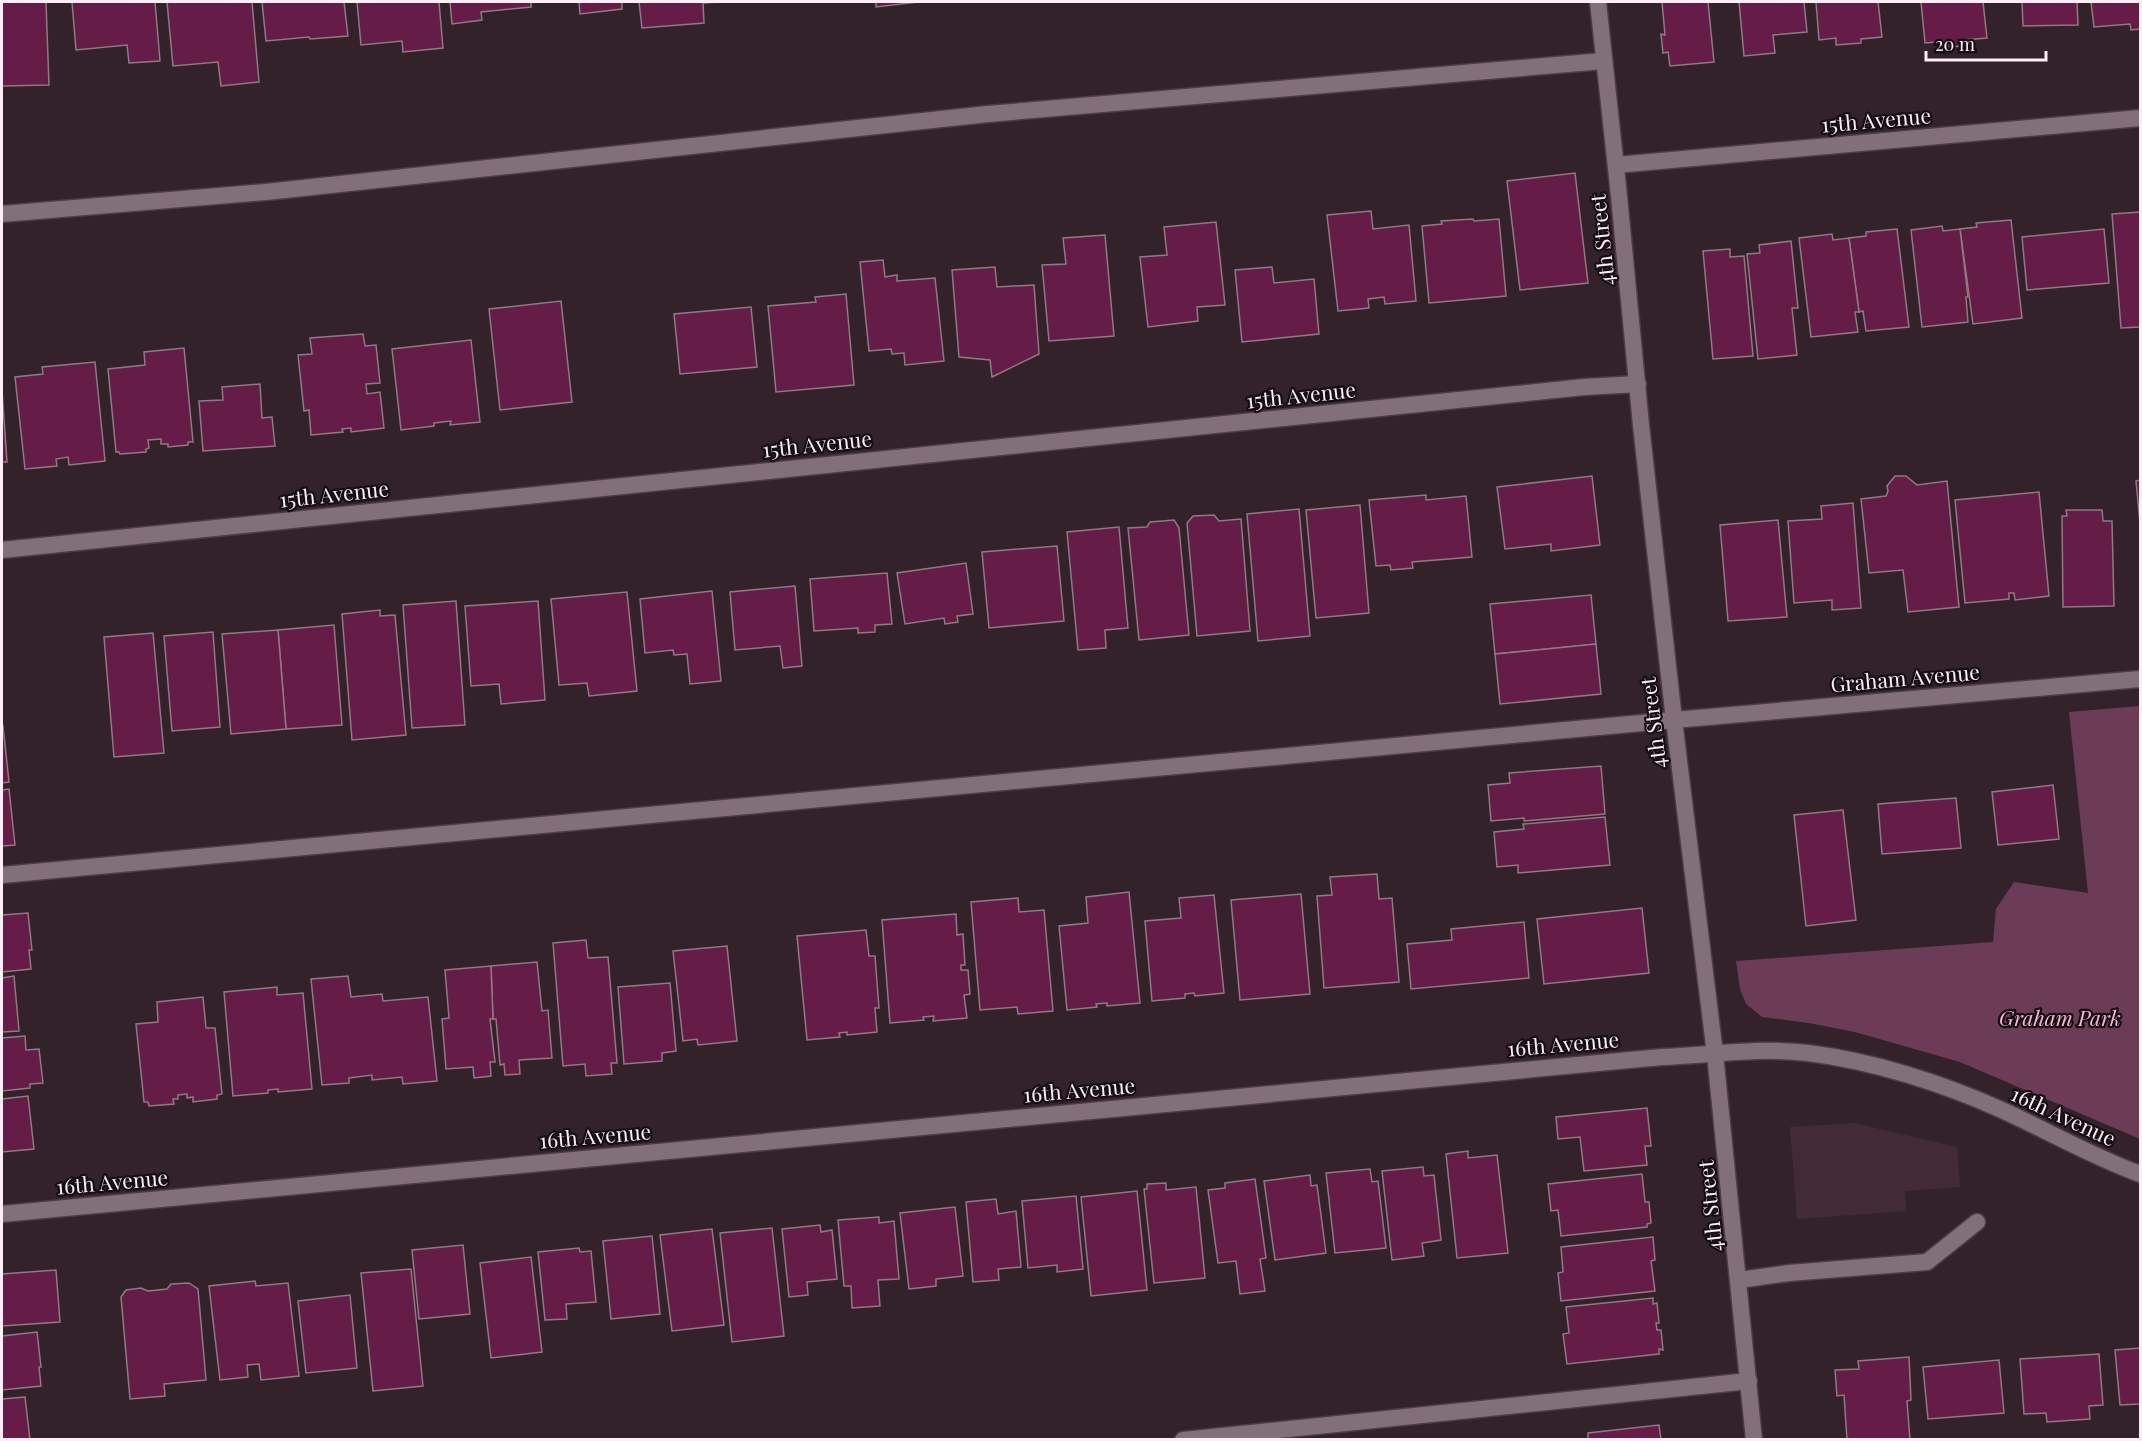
<svg xmlns="http://www.w3.org/2000/svg" width="2142" height="1441" font-family="'Playfair Display',serif">
	<rect width="100%" height="100%" fill="#34222b"/>
	<!-- built -->
	<path fill="#422b37" d="M1854,1123L1957,1147L1960,1187L1905,1191L1906,1211L1797,1219L1790,1127Z"/>
	<!-- green -->
	<path fill="#6c3c56" d="M2140,706V1139L1960,1062L1855,1032L1809,1023L1762,1017L1746,1004L1740,989L1736,961L1993,942L1996,909L2014,882L2088,893L2069,712Z"/>
	<!-- building -->
	<g fill="#651d48" stroke="#8f7983" stroke-width="1.5">
		<path d="M2,2H46L49,85L2,86Z"/>
		<path d="M72,2H155L160,61L129,63L127,45L76,50Z"/>
		<path d="M167,2H252L259,82L221,86L218,62L173,66Z"/>
		<path d="M262,2H344L348,36L310,39L309,37L266,41Z"/>
		<path d="M357,2H439L443,48L403,52L402,41L361,45Z"/>
		<path d="M450,2H531V7L481,12L482,20L452,24Z"/>
		<path d="M579,2H622V9L580,14Z"/>
		<path d="M639,2H719L703,3L704,23L642,28Z"/>
		<path d="M876,2H918L876,7Z"/>
		<path d="M1662,2H1708L1714,62L1670,66L1668,52L1663,53L1661,34L1665,35Z"/>
		<path d="M1739,2H1804L1807,32L1773,35L1775,53L1744,56Z"/>
		<path d="M1816,2H1878L1882,37L1861,39V43L1836,45V38L1819,40Z"/>
		<path d="M1921,2H1983L1987,38L1963,40L1964,46L1949,47L1948,41L1925,43Z"/>
		<path d="M2022,2H2077L2078,25L2023,26Z"/>
		<path d="M2091,2H2140V29L2131,30L2130,24L2094,27Z"/>
		<path d="M1575,173L1588,283L1520,290L1507,181Z"/>
		<path d="M1371,211L1373,229L1409,225L1416,301L1385,304L1384,297L1368,299L1369,308L1338,311L1327,215Z"/>
		<path d="M2140,212V327L2121,328L2112,214Z"/>
		<path d="M1473,219L1474,221L1499,219L1506,296L1429,303L1422,226L1442,224L1441,221Z"/>
		<path d="M2011,220L2022,318L1973,324L1960,229L1977,227L1976,223Z"/>
		<path d="M1216,222L1225,305L1197,307L1198,321L1148,327L1140,257L1167,255L1164,227Z"/>
		<path d="M1942,226L1943,231L1960,229L1968,297H1966L1968,322L1922,327L1911,230Z"/>
		<path d="M1897,229L1909,327L1866,331L1863,311L1859,312L1849,238L1866,236V232Z"/>
		<path d="M2104,229L2109,283L2027,290L2022,237Z"/>
		<path d="M1832,234L1833,240L1849,238L1859,312H1855L1858,332L1811,337L1799,238Z"/>
		<path d="M1105,235L1114,336L1049,341L1042,265L1066,264L1063,238Z"/>
		<path d="M1791,241L1798,308H1792L1797,355L1758,359L1747,254L1760,253L1759,245Z"/>
		<path d="M1730,249V257L1744,256L1753,356L1713,359L1703,251Z"/>
		<path d="M883,260L885,277L897,275V281L935,278L944,361L905,365L904,353L892,354L891,349L869,351L860,262Z"/>
		<path d="M995,267L997,287L1034,285L1039,354L992,377L990,360L959,357L952,270Z"/>
		<path d="M1272,267L1274,283L1314,279L1319,334L1242,342L1235,270Z"/>
		<path d="M846,294L854,385L776,392L768,306L816,302L815,297Z"/>
		<path d="M561,301L572,402L500,410L489,309Z"/>
		<path d="M751,307L757,367L680,374L674,314Z"/>
		<path d="M363,334L365,346L376,345L380,383L366,384L367,394L380,392L384,428L351,432V428L342,429L343,432L311,435L309,410L304,411L298,355L312,354L310,338Z"/>
		<path d="M471,340L480,422L450,425L451,421L434,423V426L401,430L392,349Z"/>
		<path d="M184,348L193,442H188V445L168,447V444H161V439L148,440L149,448L146,449V452L120,454L119,452H116L108,369L145,365L144,352Z"/>
		<path d="M95,362L105,461L69,465L68,457L56,459L57,466L25,469L15,377L43,374L42,367Z"/>
		<path d="M260,384L262,418L272,417L275,446L203,451L199,401L223,400L222,387Z"/>
		<path d="M2,390L7,462H2Z"/>
		<path d="M1592,476L1600,545L1551,551V544L1505,549L1497,487Z"/>
		<path d="M1895,476H1906L1917,485L1947,481L1959,607L1908,612L1903,570L1869,573L1861,499L1886,496L1888,491L1887,486Z"/>
		<path d="M2140,480V523L2136,481Z"/>
		<path d="M2039,492L2049,596L2015,600L2014,593H2009V599L1965,603L1955,500Z"/>
		<path d="M1426,495V500L1466,496L1472,557L1412,562L1413,568L1391,570L1390,565L1376,566L1369,500Z"/>
		<path d="M1853,503L1861,608L1832,610V600L1794,603L1788,521L1822,519L1821,506Z"/>
		<path d="M1360,505L1369,613L1316,618L1306,510Z"/>
		<path d="M1299,509L1310,636L1258,641L1247,514Z"/>
		<path d="M2066,510H2102L2103,521H2112L2114,606L2063,607L2062,516H2067Z"/>
		<path d="M1214,515L1219,521L1241,519L1250,631L1197,636L1187,523L1193,516Z"/>
		<path d="M1174,520L1179,528L1189,635L1139,640L1128,528L1147,527L1150,522Z"/>
		<path d="M1778,520L1787,617L1728,621L1720,525Z"/>
		<path d="M1119,527L1128,628L1105,630L1106,648L1078,650L1067,532Z"/>
		<path d="M1057,546L1064,621L989,628L982,552Z"/>
		<path d="M966,563L973,614L957,616L958,622L945,624L944,618L905,624L897,573Z"/>
		<path d="M887,573L892,624L875,625V632L858,633V628L814,631L810,579Z"/>
		<path d="M795,586L802,666L783,668L780,646L735,650L730,592Z"/>
		<path d="M712,591L721,681L690,684L687,654L674,655L673,650L645,653L640,599Z"/>
		<path d="M627,592L637,691L589,696L587,683L559,685L551,599Z"/>
		<path d="M1591,595L1596,644L1495,654L1490,604Z"/>
		<path d="M456,601L465,725L412,728L403,605Z"/>
		<path d="M538,601L545,700L501,704L499,684L471,686L465,606Z"/>
		<path d="M380,610V616L395,615L406,735L352,740L342,614Z"/>
		<path d="M334,625L342,725L286,729L278,630Z"/>
		<path d="M278,630L286,729L231,734L222,634Z"/>
		<path d="M213,632L220,727L172,731L164,636Z"/>
		<path d="M153,633L164,753L114,757L104,637Z"/>
		<path d="M1596,644L1601,694L1500,704L1495,654Z"/>
		<path d="M3,726L9,782L2,783V727Z"/>
		<path d="M1601,766L1605,814L1524,821V818L1491,821L1488,785L1510,783L1509,773Z"/>
		<path d="M2053,785L2059,839L1998,845L1992,792Z"/>
		<path d="M9,789L15,845L2,846V790Z"/>
		<path d="M1956,798L1961,848L1882,854L1878,804Z"/>
		<path d="M1843,810L1856,920L1806,926L1794,815Z"/>
		<path d="M1605,817L1610,865L1518,873V865L1497,867L1494,832L1524,829L1523,824Z"/>
		<path d="M1377,874L1379,899L1392,898L1399,982L1324,988L1317,896L1332,895L1330,877Z"/>
		<path d="M1129,892L1140,1003L1107,1006V1003L1096,1004L1097,1007L1067,1010L1059,926L1088,923L1086,897Z"/>
		<path d="M1301,894L1310,994L1240,1000L1231,900Z"/>
		<path d="M1214,895L1224,993L1195,996L1194,993L1185,994V998L1152,1001L1145,921L1181,918L1179,898Z"/>
		<path d="M1018,898L1019,912L1044,910L1053,1011L1018,1014L1017,1007L980,1010L971,902Z"/>
		<path d="M1642,908L1649,973L1544,984L1537,919Z"/>
		<path d="M28,913L32,950H29L31,969L2,972V915Z"/>
		<path d="M956,914L957,935L963,934L965,965H961V970H968L970,994L964,995L967,1018L933,1021L934,1016L923,1017L924,1020L890,1023L882,920Z"/>
		<path d="M1524,922L1529,978L1411,989L1407,944L1452,940L1451,929Z"/>
		<path d="M866,930L869,956H875L879,1008H875L877,1032L847,1035V1032L839,1033L840,1037L807,1040L797,936Z"/>
		<path d="M586,940L588,958L608,957L617,1063H611L612,1074L586,1076L585,1064L563,1066L553,943Z"/>
		<path d="M727,946L737,1041L698,1045L697,1039L683,1041L673,951Z"/>
		<path d="M537,962L542,1011L548,1010L552,1058L519,1060L520,1074L505,1075L504,1064L500,1065L496,1019H493L491,966Z"/>
		<path d="M491,966L493,1019H490L495,1062H490L491,1076L474,1078L473,1067L446,1069L442,1019L449,1018L445,970Z"/>
		<path d="M14,976L19,1031L2,1032V978Z"/>
		<path d="M348,976L351,997L382,994L383,1001L428,997L437,1081L403,1084L402,1077L372,1080V1075L349,1078V1083L322,1085L311,979Z"/>
		<path d="M670,983L676,1051L662,1053V1061L624,1064L618,987Z"/>
		<path d="M277,987V995L303,993L312,1089L278,1092V1089L268,1090V1093L233,1096L224,992Z"/>
		<path d="M203,997L206,1028H215L222,1094L217,1095V1099L193,1102V1097L187,1098V1094L178,1095V1099H173L174,1104L149,1106L148,1102H144L136,1024L158,1022L157,1002Z"/>
		<path d="M25,1036L26,1050L39,1049L43,1083L30,1084V1088L2,1091V1038Z"/>
		<path d="M28,1096L34,1149L2,1152V1099Z"/>
		<path d="M1647,1108L1651,1146H1645L1647,1165L1584,1171L1580,1137L1558,1139L1556,1117Z"/>
		<path d="M1468,1151V1158L1497,1155L1508,1253L1457,1258L1446,1154Z"/>
		<path d="M1423,1167L1424,1176L1434,1175L1441,1240L1422,1243L1424,1256L1392,1260L1382,1171Z"/>
		<path d="M1370,1169L1372,1182L1378,1181L1386,1248L1335,1253L1326,1173Z"/>
		<path d="M1642,1174L1645,1202H1649L1651,1223L1647,1224V1227L1561,1236L1558,1210L1551,1211L1548,1184Z"/>
		<path d="M1310,1175L1311,1186L1317,1185L1326,1253L1275,1260L1264,1181Z"/>
		<path d="M1255,1179L1266,1258L1260,1259L1265,1291L1240,1294L1236,1261L1218,1263L1208,1190L1225,1188V1183Z"/>
		<path d="M1166,1183V1190L1196,1187L1205,1278L1154,1283L1144,1189H1147V1184Z"/>
		<path d="M1137,1191L1147,1290L1091,1296L1081,1197Z"/>
		<path d="M1076,1196L1083,1269L1057,1272V1265L1028,1268L1022,1201Z"/>
		<path d="M996,1199L998,1214L1016,1211L1021,1267L998,1269L999,1280L973,1282L966,1202Z"/>
		<path d="M955,1207L963,1276L936,1279V1286L909,1289L900,1213Z"/>
		<path d="M879,1217V1223L894,1221L899,1279L878,1280L880,1306L852,1308L851,1286H844L838,1220Z"/>
		<path d="M820,1225L821,1232L832,1230L837,1279L807,1282L808,1295L789,1297L782,1229Z"/>
		<path d="M772,1228L784,1336L732,1342L720,1233Z"/>
		<path d="M712,1229L724,1325L672,1331L660,1235Z"/>
		<path d="M652,1236L660,1314L611,1319L603,1241Z"/>
		<path d="M1653,1237L1655,1260L1651,1261L1655,1291L1561,1301L1558,1273L1563,1272L1561,1247Z"/>
		<path d="M463,1245L470,1314L419,1319L412,1250Z"/>
		<path d="M579,1248L580,1252L591,1251L596,1302L566,1304L567,1319L545,1320L538,1252Z"/>
		<path d="M531,1257L542,1352L491,1358L480,1263Z"/>
		<path d="M411,1269L423,1386L373,1391L361,1273Z"/>
		<path d="M56,1270L60,1322L2,1326V1274Z"/>
		<path d="M255,1281L256,1286L288,1283L299,1376L261,1380L259,1364L247,1365L248,1377L220,1380L209,1286Z"/>
		<path d="M189,1283L198,1289L206,1380L164,1384L165,1396L130,1399L121,1297L126,1290L141,1288L148,1291L167,1289L171,1284Z"/>
		<path d="M350,1295L357,1368L306,1373L298,1301Z"/>
		<path d="M1653,1298V1304L1657,1303L1659,1323H1656L1657,1330H1661L1663,1350L1659,1349V1354L1567,1364L1563,1334L1569,1333L1566,1307Z"/>
		<path d="M37,1332L41,1367H39L41,1386L2,1390V1336Z"/>
		<path d="M2140,1348V1404L2120,1405L2115,1350Z"/>
		<path d="M2099,1354L2103,1405L2089,1406L2090,1419L2047,1422L2046,1413L2024,1414L2020,1359Z"/>
		<path d="M1909,1357L1911,1400L1907,1401L1910,1440H1847L1844,1395L1837,1396L1835,1370L1859,1369L1858,1361Z"/>
		<path d="M1999,1360L2004,1413L1928,1419L1923,1367Z"/>
		<path d="M25,1397L30,1440H2V1399Z"/>
		<path d="M1659,1425L1661,1440H1588V1433Z"/>
	</g>
	<g fill="none" stroke-linecap="round" stroke-linejoin="round">
		<!-- service casing -->
		<g stroke="#4c3d44" stroke-width="19">
			<g id="service">
				<path d="M2,214L266,192L988,114L1603,61"/>
				<path d="M2,875L1674,720"/>
				<path d="M1183,1440L1749,1381"/>
			</g>
		</g>
		<!-- minor casing -->
		<g stroke="#4c3d44" stroke-width="19">
			<g id="minor">
				<path d="M1598,2L1619,196L1641,425L1674,720L1715,1054L1754,1440"/>
				<path d="M1616,165L2140,118"/>
				<path d="M2,550L1584,387L1638,384"/>
				<path d="M1674,720L2140,679"/>
				<path d="M1739,1280L1789,1273L1927,1262L1977,1222"/>
			</g>
		</g>
		<!-- tertiary casing -->
		<g stroke="#4c3d44" stroke-width="19">
			<path id="tertiary" d="M2,1214L1662,1057C1710,1055 1760,1047 1808,1053C1873,1061 1945,1084 2004,1111C2050,1132 2093,1157 2140,1174"/>
		</g>
		<!-- service -->
		<use href="#service" stroke="#836f79" stroke-width="16"/>
		<!-- minor -->
		<use href="#minor" stroke="#836f79" stroke-width="16"/>
		<!-- tertiary -->
		<use href="#tertiary" stroke="#836f79" stroke-width="16"/>
	</g>
	<g text-anchor="middle" dominant-baseline="central" stroke-width="4.5" stroke-linejoin="round" paint-order="stroke">
		<!-- street labels -->
		<g font-size="21" fill="#fbeef4" stroke="#160e12">
			<text transform="translate(1876 119) rotate(-5)">15th Avenue</text>
			<text transform="translate(1601 240) rotate(-96)">4th Street</text>
			<text transform="translate(1301 394) rotate(-6)">15th Avenue</text>
			<text transform="translate(817 443) rotate(-6)">15th Avenue</text>
			<text transform="translate(334 493) rotate(-6)">15th Avenue</text>
			<text transform="translate(1905 677) rotate(-5)">Graham Avenue</text>
			<text transform="translate(1652 723) rotate(-97)">4th Street</text>
			<text transform="translate(1563 1043) rotate(-5)">16th Avenue</text>
			<text transform="translate(1079 1089) rotate(-5)">16th Avenue</text>
			<text transform="translate(2064 1115) rotate(25)">16th Avenue</text>
			<text transform="translate(595 1135) rotate(-5)">16th Avenue</text>
			<text transform="translate(112 1181) rotate(-5)">16th Avenue</text>
			<text transform="translate(1709 1206) rotate(-96)">4th Street</text>
		</g>
		<!-- park labels -->
		<g font-size="21" font-style="italic" fill="#f9b6d7" stroke="#160e12">
			<text x="2060" y="1017">Graham Park</text>
		</g>
	</g>
	<!-- border -->
	<rect width="2142" height="1441" fill="none" stroke="#fbeef4" stroke-width="6"/>
	<!-- scale -->
	<path d="M1926 51v9h120v-9" fill="none" stroke="#fbeef4" stroke-width="3"/>
	<text x="1935" y="51" font-size="18" fill="#fbeef4" stroke="#160e12" stroke-width="4.5" paint-order="stroke">20 m</text>
</svg>
